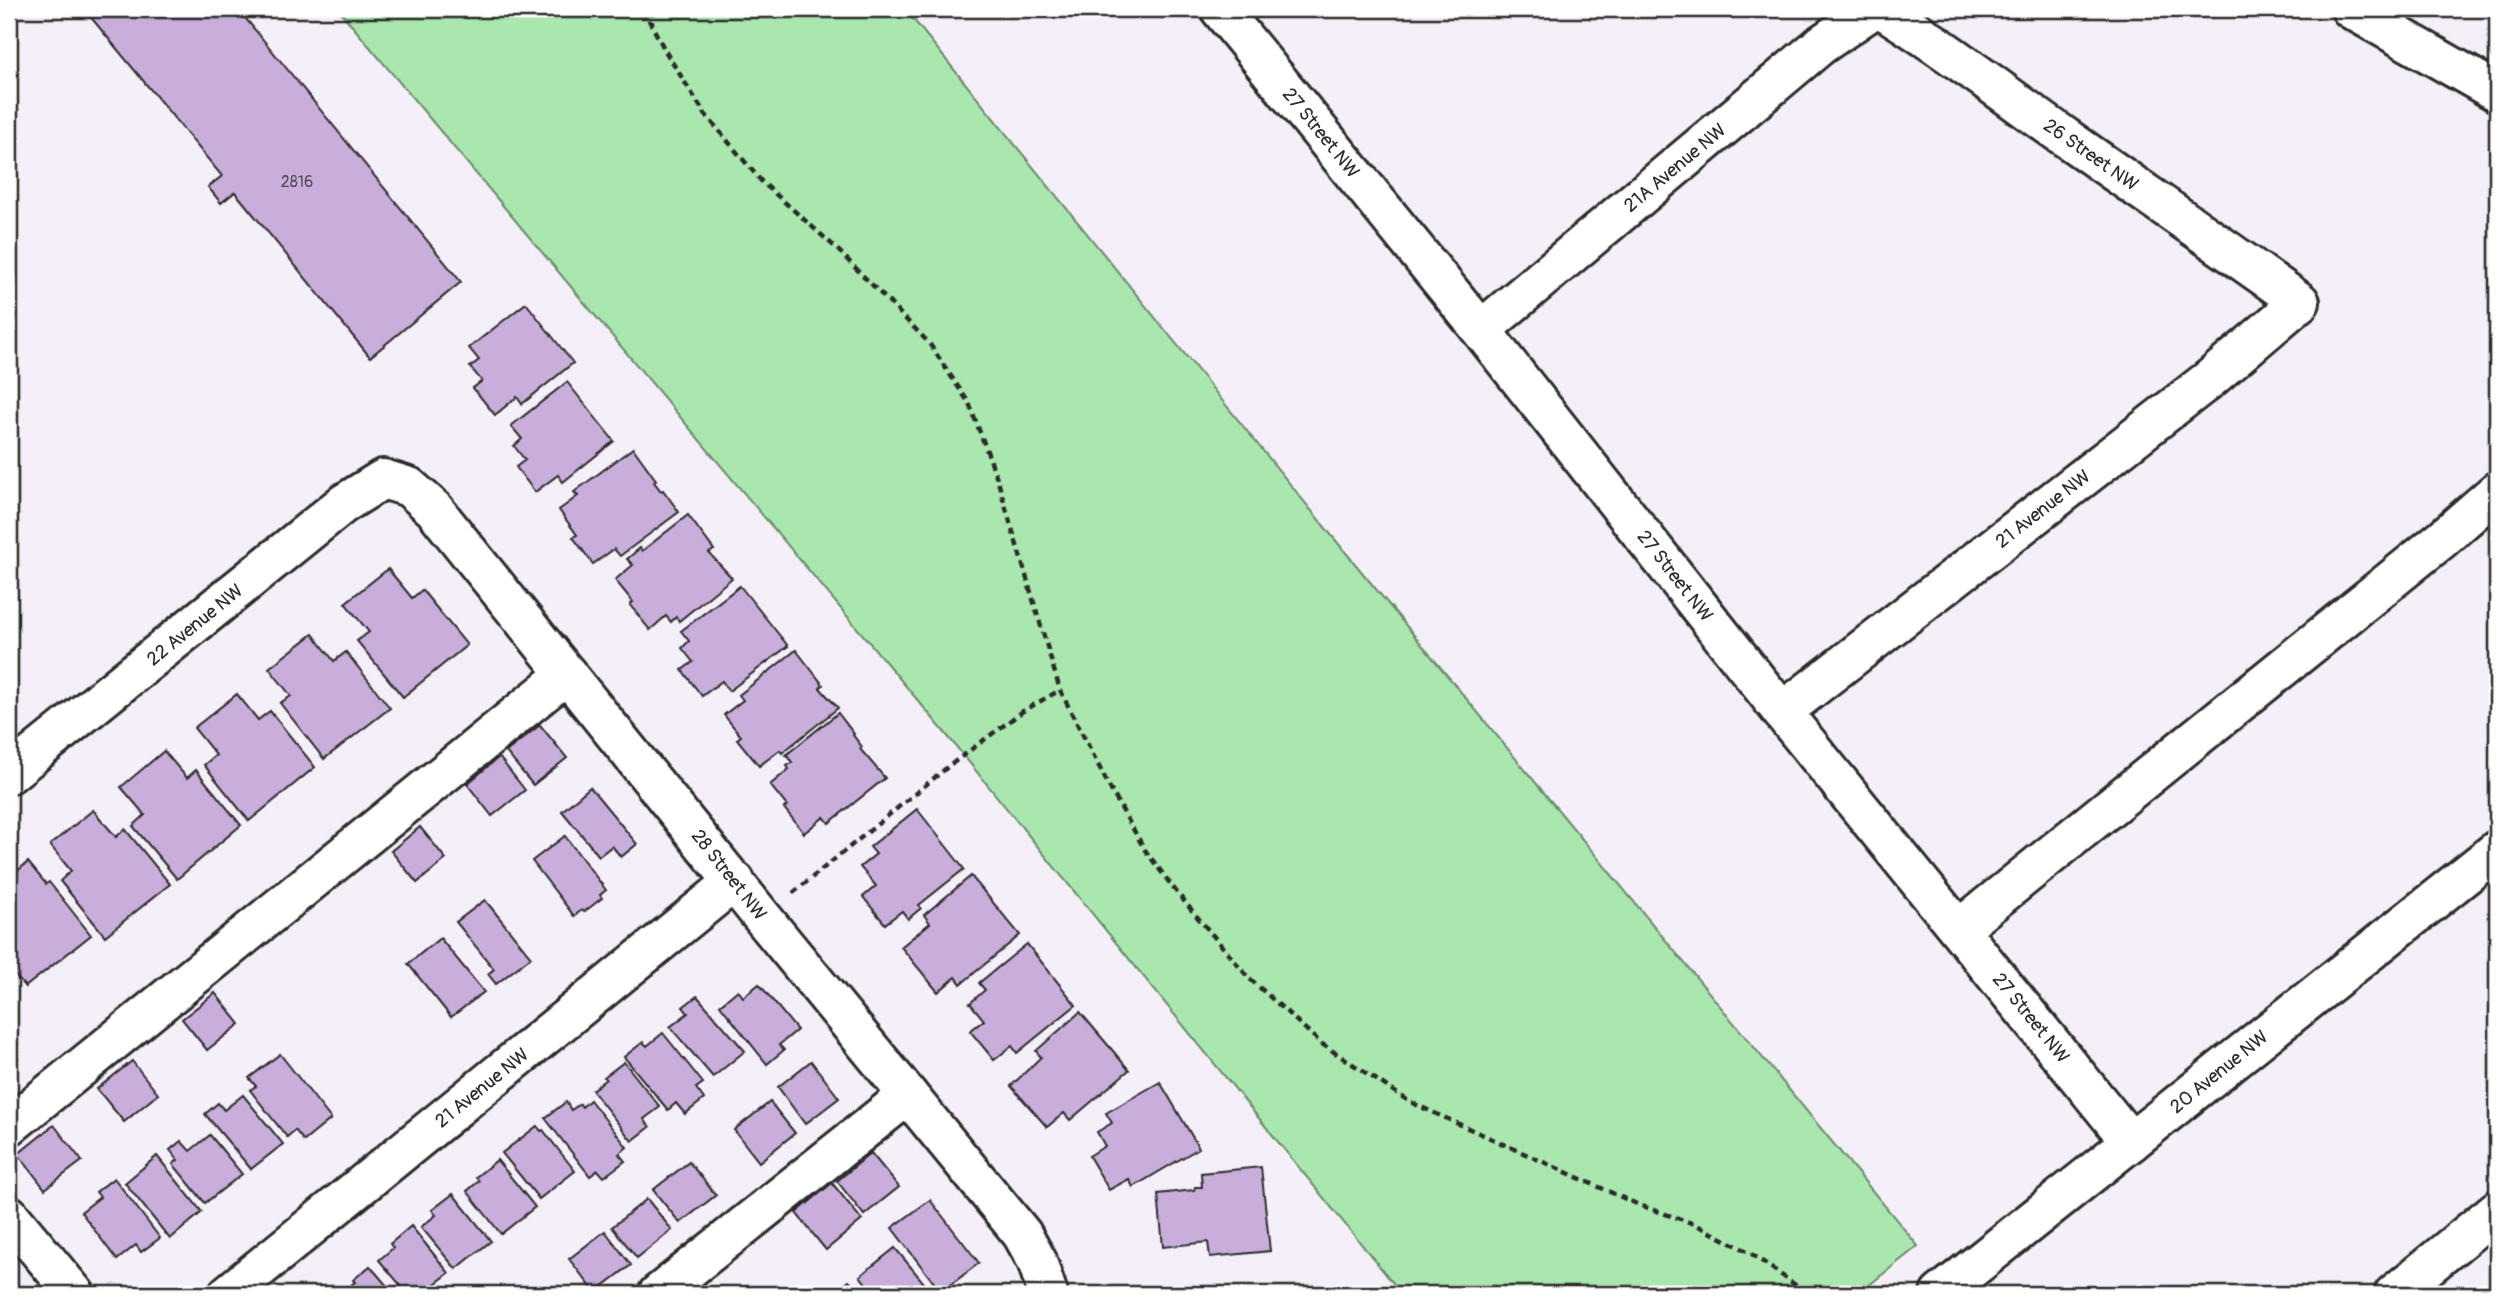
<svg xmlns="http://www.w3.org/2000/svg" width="2506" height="1303" font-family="Pangolin,sans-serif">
	<rect width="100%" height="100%" fill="#f4eff8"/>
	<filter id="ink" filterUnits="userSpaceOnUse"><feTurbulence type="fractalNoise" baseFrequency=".0143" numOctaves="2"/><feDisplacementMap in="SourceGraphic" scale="14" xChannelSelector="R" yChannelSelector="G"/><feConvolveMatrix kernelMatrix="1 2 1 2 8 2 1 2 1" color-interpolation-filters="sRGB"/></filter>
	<g filter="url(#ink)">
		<!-- green -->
		<path fill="#aae7ae" stroke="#6a896c" stroke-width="2" d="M338,9H905L1328,531L1918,1246L1858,1294H1402L946,734Z"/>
		<!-- building -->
		<g fill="#c9aedc" stroke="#2b2b2b" stroke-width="2">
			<path d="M84,9H238L461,282L370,357L235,192L221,203L208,187L222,176Z"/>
			<path d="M526,303L573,363L522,404L517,397L495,415L473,388L482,381L470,367L479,360L469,348Z"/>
			<path d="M567,382L614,441L563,482L558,475L535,492L516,467L525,460L514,446L522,439L511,426Z"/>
			<path d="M633,448L656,480L654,482L661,491L663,490L679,512L620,556L614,549L593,564L573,537L577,535L559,510L578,496L574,492Z"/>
			<path d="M688,515L714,550L709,553L732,578L679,621L676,617L671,622L666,616L650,630L630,605L633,602L615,580L633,565L627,559L640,548L642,551Z"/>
			<path d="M388,569L412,598L422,590L467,645L403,697L357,641L369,632L345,603Z"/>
			<path d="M740,586L788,646L729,691L722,681L702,696L682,670L693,662L682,648L689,641L681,631Z"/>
			<path d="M313,634L334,661L346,652L390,708L324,759L280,703L291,696L269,668Z"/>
			<path d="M796,650L823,685L820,688L838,708L782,753L780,750L759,766L737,739L741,736L724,715L743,700L739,695Z"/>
			<path d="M237,694L258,720L270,711L315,767L249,821L204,765L216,755L194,728Z"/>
			<path d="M838,713L854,734L853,735L862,747L860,749L885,778L829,823L824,817L804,833L784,808L787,806L770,785L789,769L787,766L792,762L786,755Z"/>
			<path d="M540,725L567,758L533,785L506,752Z"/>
			<path d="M164,751L187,778L196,770L241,825L177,879L133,826L145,815L121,787Z"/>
			<path d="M499,757L525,790L492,816L467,784Z"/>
			<path d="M590,787L637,844L621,857L612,846L599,856L562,811Z"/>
			<path d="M917,809L964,869L919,905L921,908L908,919L902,911L885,924L863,897L876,886L860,867L876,854L870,847Z"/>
			<path d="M93,810L116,837L125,829L170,884L105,936L60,881L71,871L50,845Z"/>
			<path d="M420,827L446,859L417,883L391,851Z"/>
			<path d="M565,836L606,890L600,895L602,898L584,912L582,910L574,916L532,861Z"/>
			<path d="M28,862L46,884L49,882L91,935L25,987L9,968V878Z"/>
			<path d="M971,876L1020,935L961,984L956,977L938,992L901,947L930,923L924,915Z"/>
			<path d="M485,900L531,957L496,984L488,974L494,969L456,922Z"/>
			<path d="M440,938L484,992L451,1017L408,964Z"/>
			<path d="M1027,944L1076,1005L1017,1053L1012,1046L994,1060L970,1031L984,1020L970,1003L985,990L979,983Z"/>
			<path d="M759,984L797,1030L779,1045L784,1050L767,1064L720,1005L738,990L743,997Z"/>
			<path d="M215,993L240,1024L207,1050L182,1019Z"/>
			<path d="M697,996L745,1051L713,1077L670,1027L688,1013L683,1007Z"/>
			<path d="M1080,1012L1129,1070L1070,1120L1064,1113L1047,1127L1011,1086L1041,1057L1036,1051Z"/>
			<path d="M663,1033L703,1083L696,1088L704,1099L685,1114L676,1103L668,1110L624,1057L643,1042L647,1046Z"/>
			<path d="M280,1054L331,1119L304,1141L295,1130L287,1137L250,1090L256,1086L249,1078Z"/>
			<path d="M132,1061L158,1094L124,1122L97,1089Z"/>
			<path d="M811,1061L839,1098L805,1124L778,1087Z"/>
			<path d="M624,1062L660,1107L644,1119L650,1127L632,1141L592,1090L606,1079L604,1077Z"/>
			<path d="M1160,1082L1199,1148L1133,1187L1129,1179L1109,1190L1089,1156L1105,1146L1097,1132L1112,1123L1106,1113Z"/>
			<path d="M243,1095L283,1144L251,1169L205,1114L218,1103L224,1110Z"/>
			<path d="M590,1100L627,1147L619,1154L625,1161L604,1177L598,1170L590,1176L545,1118L566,1102L571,1110L580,1104L582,1107Z"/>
			<path d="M770,1102L795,1133L759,1162L734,1130Z"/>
			<path d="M54,1125L82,1161L45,1189L18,1154Z"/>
			<path d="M537,1126L541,1131L543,1130L575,1171L539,1199L502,1153Z"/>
			<path d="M210,1135L242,1174L205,1203L173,1164L178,1160L170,1150L181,1141L190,1151Z"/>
			<path d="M871,1153L899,1187L864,1215L837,1181Z"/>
			<path d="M157,1156L202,1212L170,1239L125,1183Z"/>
			<path d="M497,1160L535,1207L501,1234L467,1191L479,1181L476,1177Z"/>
			<path d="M689,1162L716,1195L680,1223L653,1190Z"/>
			<path d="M1261,1167L1270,1251L1210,1257L1208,1242L1163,1247L1158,1194L1194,1190L1195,1187H1202L1201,1173Z"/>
			<path d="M114,1178L160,1238L141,1252L136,1245L117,1260L81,1212L100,1197L96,1192Z"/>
			<path d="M832,1183L862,1220L826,1250L796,1213Z"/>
			<path d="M453,1194L491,1241L456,1269L421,1227L436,1215L432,1210Z"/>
			<path d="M647,1199L672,1230L637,1258L612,1227Z"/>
			<path d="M930,1200L979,1263L941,1292L892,1228Z"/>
			<path d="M411,1226L449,1273L422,1294H408L379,1260L393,1248L390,1244Z"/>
			<path d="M605,1231L631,1265L595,1292L569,1259Z"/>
			<path d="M895,1248L933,1294H874L860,1276Z"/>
			<path d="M370,1266L394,1294H347L349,1292L346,1289L355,1282L353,1280Z"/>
			<path d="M849,1281L860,1294H832Z"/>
		</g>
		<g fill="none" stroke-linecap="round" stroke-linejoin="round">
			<!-- minor casing -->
			<g stroke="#2b2b2b" stroke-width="44">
				<g id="minor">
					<path d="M1220,9L1481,330L1782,712L2131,1142"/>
					<path d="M2351,9L2497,92"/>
					<path d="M1481,330L1822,44L1873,9"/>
					<path d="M1782,712L2211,378L2300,302C2222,246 2143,192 2065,137C2004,94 1945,48 1882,9"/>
					<path d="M9,774L343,504L383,479L409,487L434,509L762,917L1022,1234L1037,1261L1048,1294"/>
					<path d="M1959,929L2442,539L2497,491"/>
					<path d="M9,1126L567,674"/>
					<path d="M9,1215L75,1294"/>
					<path d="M228,1294L735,881"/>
					<path d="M658,1294L908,1095"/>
					<path d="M1940,1294L2497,850"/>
					<path d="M2394,1294L2497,1210"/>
				</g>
			</g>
			<!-- path -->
			<g stroke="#2b2b2b" stroke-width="4.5" stroke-dasharray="7 5" stroke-linecap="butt">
				<path d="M643,9L667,54L705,114L762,182L835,247L929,343L969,403L997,478L1060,690L1112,792L1145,850L1178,894L1248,977L1322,1044L1410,1102L1639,1205L1695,1224L1749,1252L1808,1294"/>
				<path d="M652,9V24"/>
				<path d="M793,893L949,766L1023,711L1060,690"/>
			</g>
			<!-- minor -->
			<use href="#minor" stroke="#fff" stroke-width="38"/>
		</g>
	</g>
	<g text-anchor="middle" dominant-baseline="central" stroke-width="7" stroke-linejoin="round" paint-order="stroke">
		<!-- number labels -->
		<g font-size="16" fill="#524c57">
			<text x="297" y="182">2816</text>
		</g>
		<!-- street labels -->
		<g font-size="19" fill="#2b2b2b" stroke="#fff">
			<text transform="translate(1321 133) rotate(51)">27 Street NW</text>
			<text transform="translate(2091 155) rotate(35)">26 Street NW</text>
			<text transform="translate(1675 168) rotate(-40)">21A Avenue NW</text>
			<text transform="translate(2043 509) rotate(-38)">21 Avenue NW</text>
			<text transform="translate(1675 576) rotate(52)">27 Street NW</text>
			<text transform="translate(195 625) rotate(-39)">22 Avenue NW</text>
			<text transform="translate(729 875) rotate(52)">28 Street NW</text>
			<text transform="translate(2031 1018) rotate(51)">27 Street NW</text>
			<text transform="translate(2219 1072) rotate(-39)">20 Avenue NW</text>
			<text transform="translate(482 1088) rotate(-39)">21 Avenue NW</text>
		</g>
	</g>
	<!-- margin -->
	<rect width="2506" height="1303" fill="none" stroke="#fff" stroke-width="35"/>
	<rect x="18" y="18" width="2471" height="1268" fill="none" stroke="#2b2b2b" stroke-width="2.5" filter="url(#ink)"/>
</svg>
